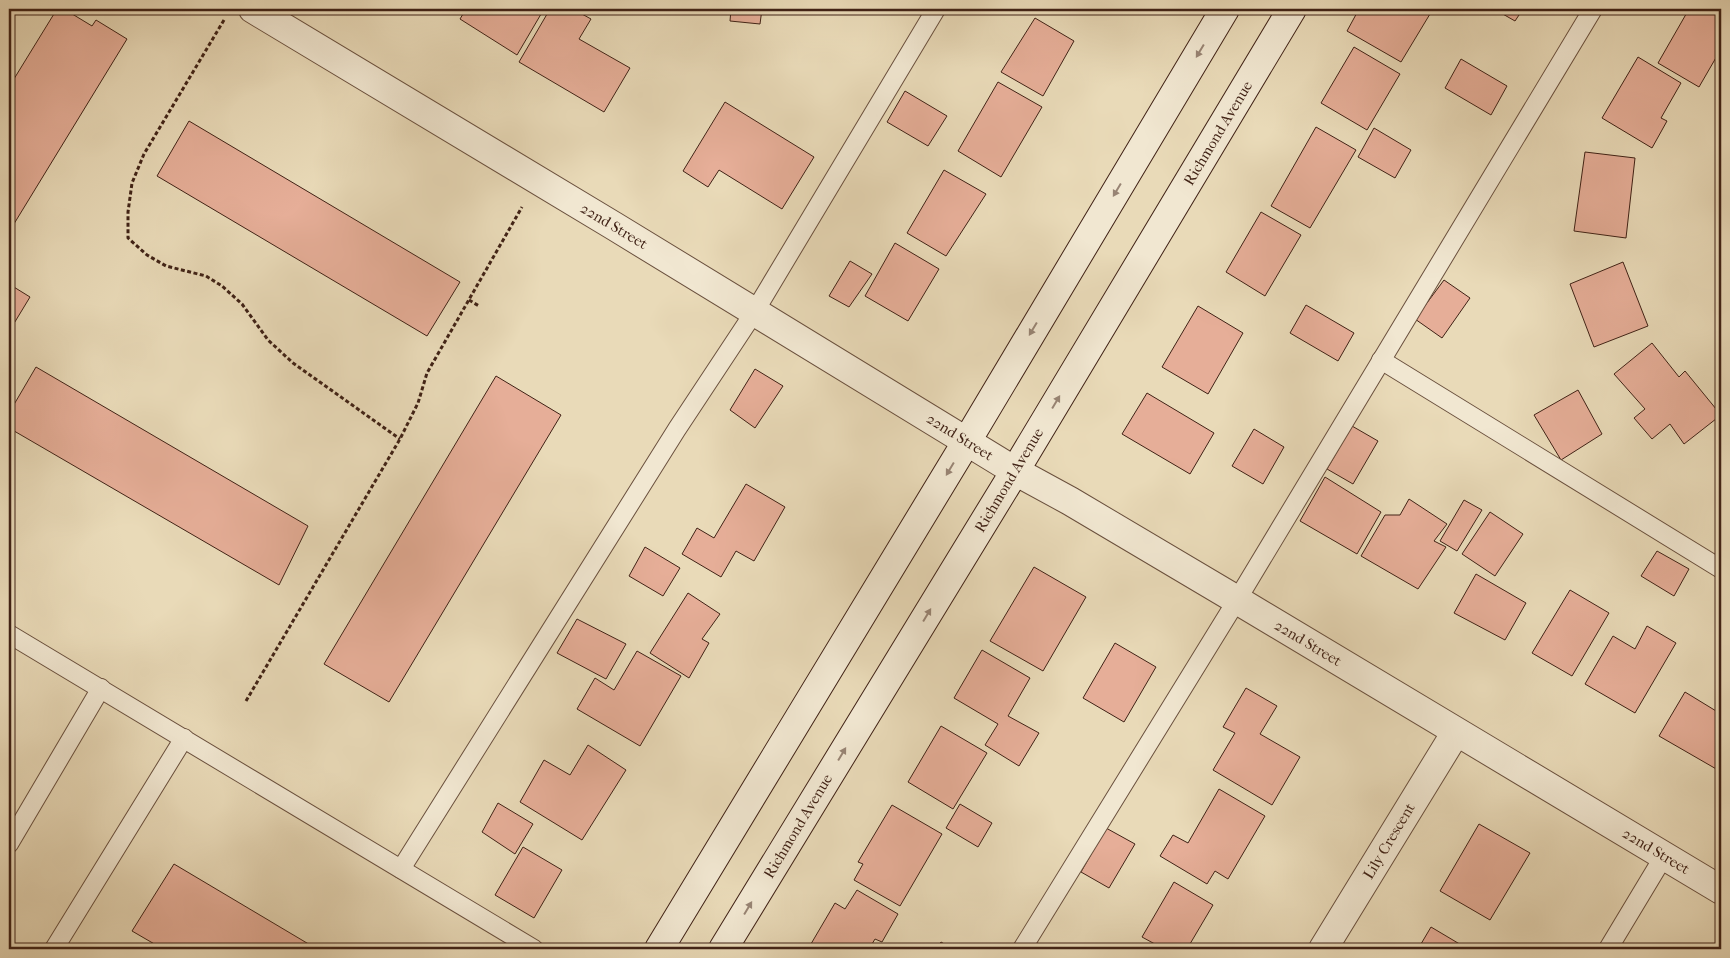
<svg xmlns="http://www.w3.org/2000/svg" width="1730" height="958" font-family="'IM FELL French Canon',serif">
	<rect width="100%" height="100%" fill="#e9dab8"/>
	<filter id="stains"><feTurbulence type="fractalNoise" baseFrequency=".004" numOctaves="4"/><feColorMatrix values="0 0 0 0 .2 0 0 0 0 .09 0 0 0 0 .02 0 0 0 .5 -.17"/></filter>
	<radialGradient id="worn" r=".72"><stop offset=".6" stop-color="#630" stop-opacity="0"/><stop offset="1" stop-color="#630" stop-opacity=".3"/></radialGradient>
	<!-- building -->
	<g fill="#e6ae98" stroke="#402216">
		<path d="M57,9H64L92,26L96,20L127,39L9,232V87Z"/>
		<path d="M466,9H544L517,55L460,19Z"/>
		<path d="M550,9H573L591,19L579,39L630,68L604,112L519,62Z"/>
		<path d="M731,9H762L760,24L730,21Z"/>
		<path d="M1359,9H1433L1401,62L1347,31Z"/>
		<path d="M1494,9H1523L1515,21Z"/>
		<path d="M1689,9H1721V49L1699,87L1658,63Z"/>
		<path d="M1035,18L1074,41L1043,96L1001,72Z"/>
		<path d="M1354,47L1400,74L1367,130L1321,103Z"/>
		<path d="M1638,57L1681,83L1661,118L1667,121L1652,148L1602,118Z"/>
		<path d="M1461,59L1507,86L1491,115L1445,88Z"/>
		<path d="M998,82L1042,107L1001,177L958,151Z"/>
		<path d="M905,91L947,116L928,146L887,122Z"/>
		<path d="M725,102L814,157L782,209L719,170L708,187L683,171Z"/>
		<path d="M189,121L460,282L427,336L157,176Z"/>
		<path d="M1316,127L1356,150L1310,228L1271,206Z"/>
		<path d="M1374,128L1411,150L1395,178L1358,157Z"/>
		<path d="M1585,152L1635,158L1626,238L1574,231Z"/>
		<path d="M944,170L986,194L946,256L907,233Z"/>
		<path d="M1261,212L1301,235L1265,296L1226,272Z"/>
		<path d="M895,243L939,269L908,321L865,296Z"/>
		<path d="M850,261L872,274L849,307L829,296Z"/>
		<path d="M1623,262L1648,326L1594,347L1570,284Z"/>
		<path d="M1444,280L1470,298L1442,338L1415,319Z"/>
		<path d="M9,284L30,297L10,330H9Z"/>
		<path d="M1306,305L1354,333L1338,361L1290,333Z"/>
		<path d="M1198,306L1243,333L1208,394L1162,367Z"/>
		<path d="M1652,343L1679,377L1685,371L1721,415L1684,444L1670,424L1652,439L1634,418L1645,409L1614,374Z"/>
		<path d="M36,367L308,526L279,585L9,428V413Z"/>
		<path d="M755,369L783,386L755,428L730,410Z"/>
		<path d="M496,376L561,415L389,702L324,664Z"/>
		<path d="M1578,390L1602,434L1561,460L1534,415Z"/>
		<path d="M1147,393L1214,433L1190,474L1122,434Z"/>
		<path d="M1352,426L1378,441L1353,484L1327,469Z"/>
		<path d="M1254,429L1284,447L1263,484L1232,466Z"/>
		<path d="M1325,477L1381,512L1357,554L1300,521Z"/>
		<path d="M746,484L785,507L754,561L736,551L721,577L682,554L697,528L714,538Z"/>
		<path d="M1409,499L1447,524L1434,541L1446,547L1418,589L1361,556L1385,515H1400Z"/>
		<path d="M1464,500L1482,510L1457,551L1440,541Z"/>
		<path d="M1490,512L1523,534L1495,576L1462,554Z"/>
		<path d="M645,547L680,568L663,596L629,576Z"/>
		<path d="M1657,551L1689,569L1674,596L1641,576Z"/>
		<path d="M1034,567L1086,597L1043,671L990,641Z"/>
		<path d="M1476,574L1526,603L1505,640L1454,613Z"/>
		<path d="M1570,590L1609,613L1572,676L1532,653Z"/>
		<path d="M688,593L720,614L702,639L709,643L689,678L650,653Z"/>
		<path d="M577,619L626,644L606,679L557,653Z"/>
		<path d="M1647,626L1676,643L1635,713L1585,684L1613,636L1635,649Z"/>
		<path d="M1115,643L1156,667L1124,722L1083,698Z"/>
		<path d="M982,650L1030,678L1008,716L1039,733L1019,766L985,745L998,724L954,698Z"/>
		<path d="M637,651L681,676L640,746L577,709L595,678L614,690Z"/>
		<path d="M1246,688L1277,706L1260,734L1300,757L1272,805L1213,770L1235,733L1223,727Z"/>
		<path d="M1685,692L1721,714V765L1718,770L1659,736Z"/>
		<path d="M941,726L987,753L953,809L908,782Z"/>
		<path d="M588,745L626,770L582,840L520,802L544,760L570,775Z"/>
		<path d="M1219,789L1265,816L1228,879L1215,871L1207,884L1160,856L1173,835L1188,843Z"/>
		<path d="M498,803L533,824L515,854L482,832Z"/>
		<path d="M960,804L992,823L978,847L946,828Z"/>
		<path d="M892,805L942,834L900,906L854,880L863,864L858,862Z"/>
		<path d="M1479,824L1530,853L1490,920L1440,891Z"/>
		<path d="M1106,828L1135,844L1109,888L1081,872Z"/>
		<path d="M523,847L562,870L534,918L495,895Z"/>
		<path d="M174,864L317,949H163L132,931Z"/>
		<path d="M1174,882L1213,905L1187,949H1164L1142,937Z"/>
		<path d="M857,890L898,914L882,942L875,939L869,949H808L835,903L845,909Z"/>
		<path d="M1431,927L1468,949H1418Z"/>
		<path d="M941,942L953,949H936Z"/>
	</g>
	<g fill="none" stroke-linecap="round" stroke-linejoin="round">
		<!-- lane casing -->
		<g stroke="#6a503e" stroke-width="20">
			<g id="lane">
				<path d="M1381,360L1721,569"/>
				<path d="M9,634L534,949"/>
				<path d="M9,844L101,688"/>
				<path d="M401,869L677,429L755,311L936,9"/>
				<path d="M54,949L184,738"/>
				<path d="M1022,949L1237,600L1593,9"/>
				<path d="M1608,949L1664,856"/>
			</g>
		</g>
		<!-- street casing -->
		<g stroke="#6a503e" stroke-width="30">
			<g id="street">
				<path d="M253,9L614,226L1015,471L1070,501L1237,600L1721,890"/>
				<path d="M1323,949L1456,732"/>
			</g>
		</g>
		<!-- secondary casing -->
		<g stroke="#402216" stroke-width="30">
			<g id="secondary">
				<path d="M659,949L967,441L1225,9"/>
				<path d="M723,949L1015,471L1292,9"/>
			</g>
		</g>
		<!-- path -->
		<g stroke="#402216" stroke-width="3" stroke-dasharray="4 2.5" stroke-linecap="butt">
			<path d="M224,20L144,154L132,183L128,212V238L147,255L166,266L206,276L222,286L242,304L268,340L293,363L400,439"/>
			<path d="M469,300L479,306"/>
			<path d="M246,701L400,439L418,403L427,373L522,207"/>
		</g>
		<!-- lane -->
		<use href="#lane" stroke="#f1e7d1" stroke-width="18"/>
		<!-- street -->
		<use href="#street" stroke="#f1e7d1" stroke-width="28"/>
		<!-- secondary -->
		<use href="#secondary" stroke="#f1e7d1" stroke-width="28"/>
	</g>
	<!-- one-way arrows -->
	<defs><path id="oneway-solid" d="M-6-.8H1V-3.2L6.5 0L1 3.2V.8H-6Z" transform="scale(1.25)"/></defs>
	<g fill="#988474">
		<use href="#oneway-solid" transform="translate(1200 51) rotate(121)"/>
		<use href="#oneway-solid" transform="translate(1117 190) rotate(121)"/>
		<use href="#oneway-solid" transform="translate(1033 329) rotate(121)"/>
		<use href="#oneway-solid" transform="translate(1056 402) rotate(-59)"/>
		<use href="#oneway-solid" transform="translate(950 469) rotate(121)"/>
		<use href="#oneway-solid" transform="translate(927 615) rotate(-59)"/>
		<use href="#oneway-solid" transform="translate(842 754) rotate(-59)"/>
		<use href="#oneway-solid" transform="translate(748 908) rotate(-59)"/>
	</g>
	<g text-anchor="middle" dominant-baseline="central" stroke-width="4" stroke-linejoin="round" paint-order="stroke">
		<!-- street labels -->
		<g font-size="15" fill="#402216" stroke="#f1e7d1">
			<text transform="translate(1218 133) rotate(-59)">Richmond Avenue</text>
			<text transform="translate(614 226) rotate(31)">22nd Street</text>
			<text transform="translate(960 437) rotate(32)">22nd Street</text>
			<text transform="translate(1009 480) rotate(-59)">Richmond Avenue</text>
			<text transform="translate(1308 643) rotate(31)">22nd Street</text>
			<text transform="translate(798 826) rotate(-59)">Richmond Avenue</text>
			<text transform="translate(1389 841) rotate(-59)">Lily Crescent</text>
			<text transform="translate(1656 851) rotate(31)">22nd Street</text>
		</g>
	</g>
	<!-- margin -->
	<rect width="1730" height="958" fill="none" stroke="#e9dab8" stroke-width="30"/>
	<rect x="10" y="10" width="1710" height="938" fill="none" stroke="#402216" stroke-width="2.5"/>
	<rect x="15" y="15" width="1700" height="928" fill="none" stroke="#402216"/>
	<rect width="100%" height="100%" filter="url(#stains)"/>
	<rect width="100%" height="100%" fill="url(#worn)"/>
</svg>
